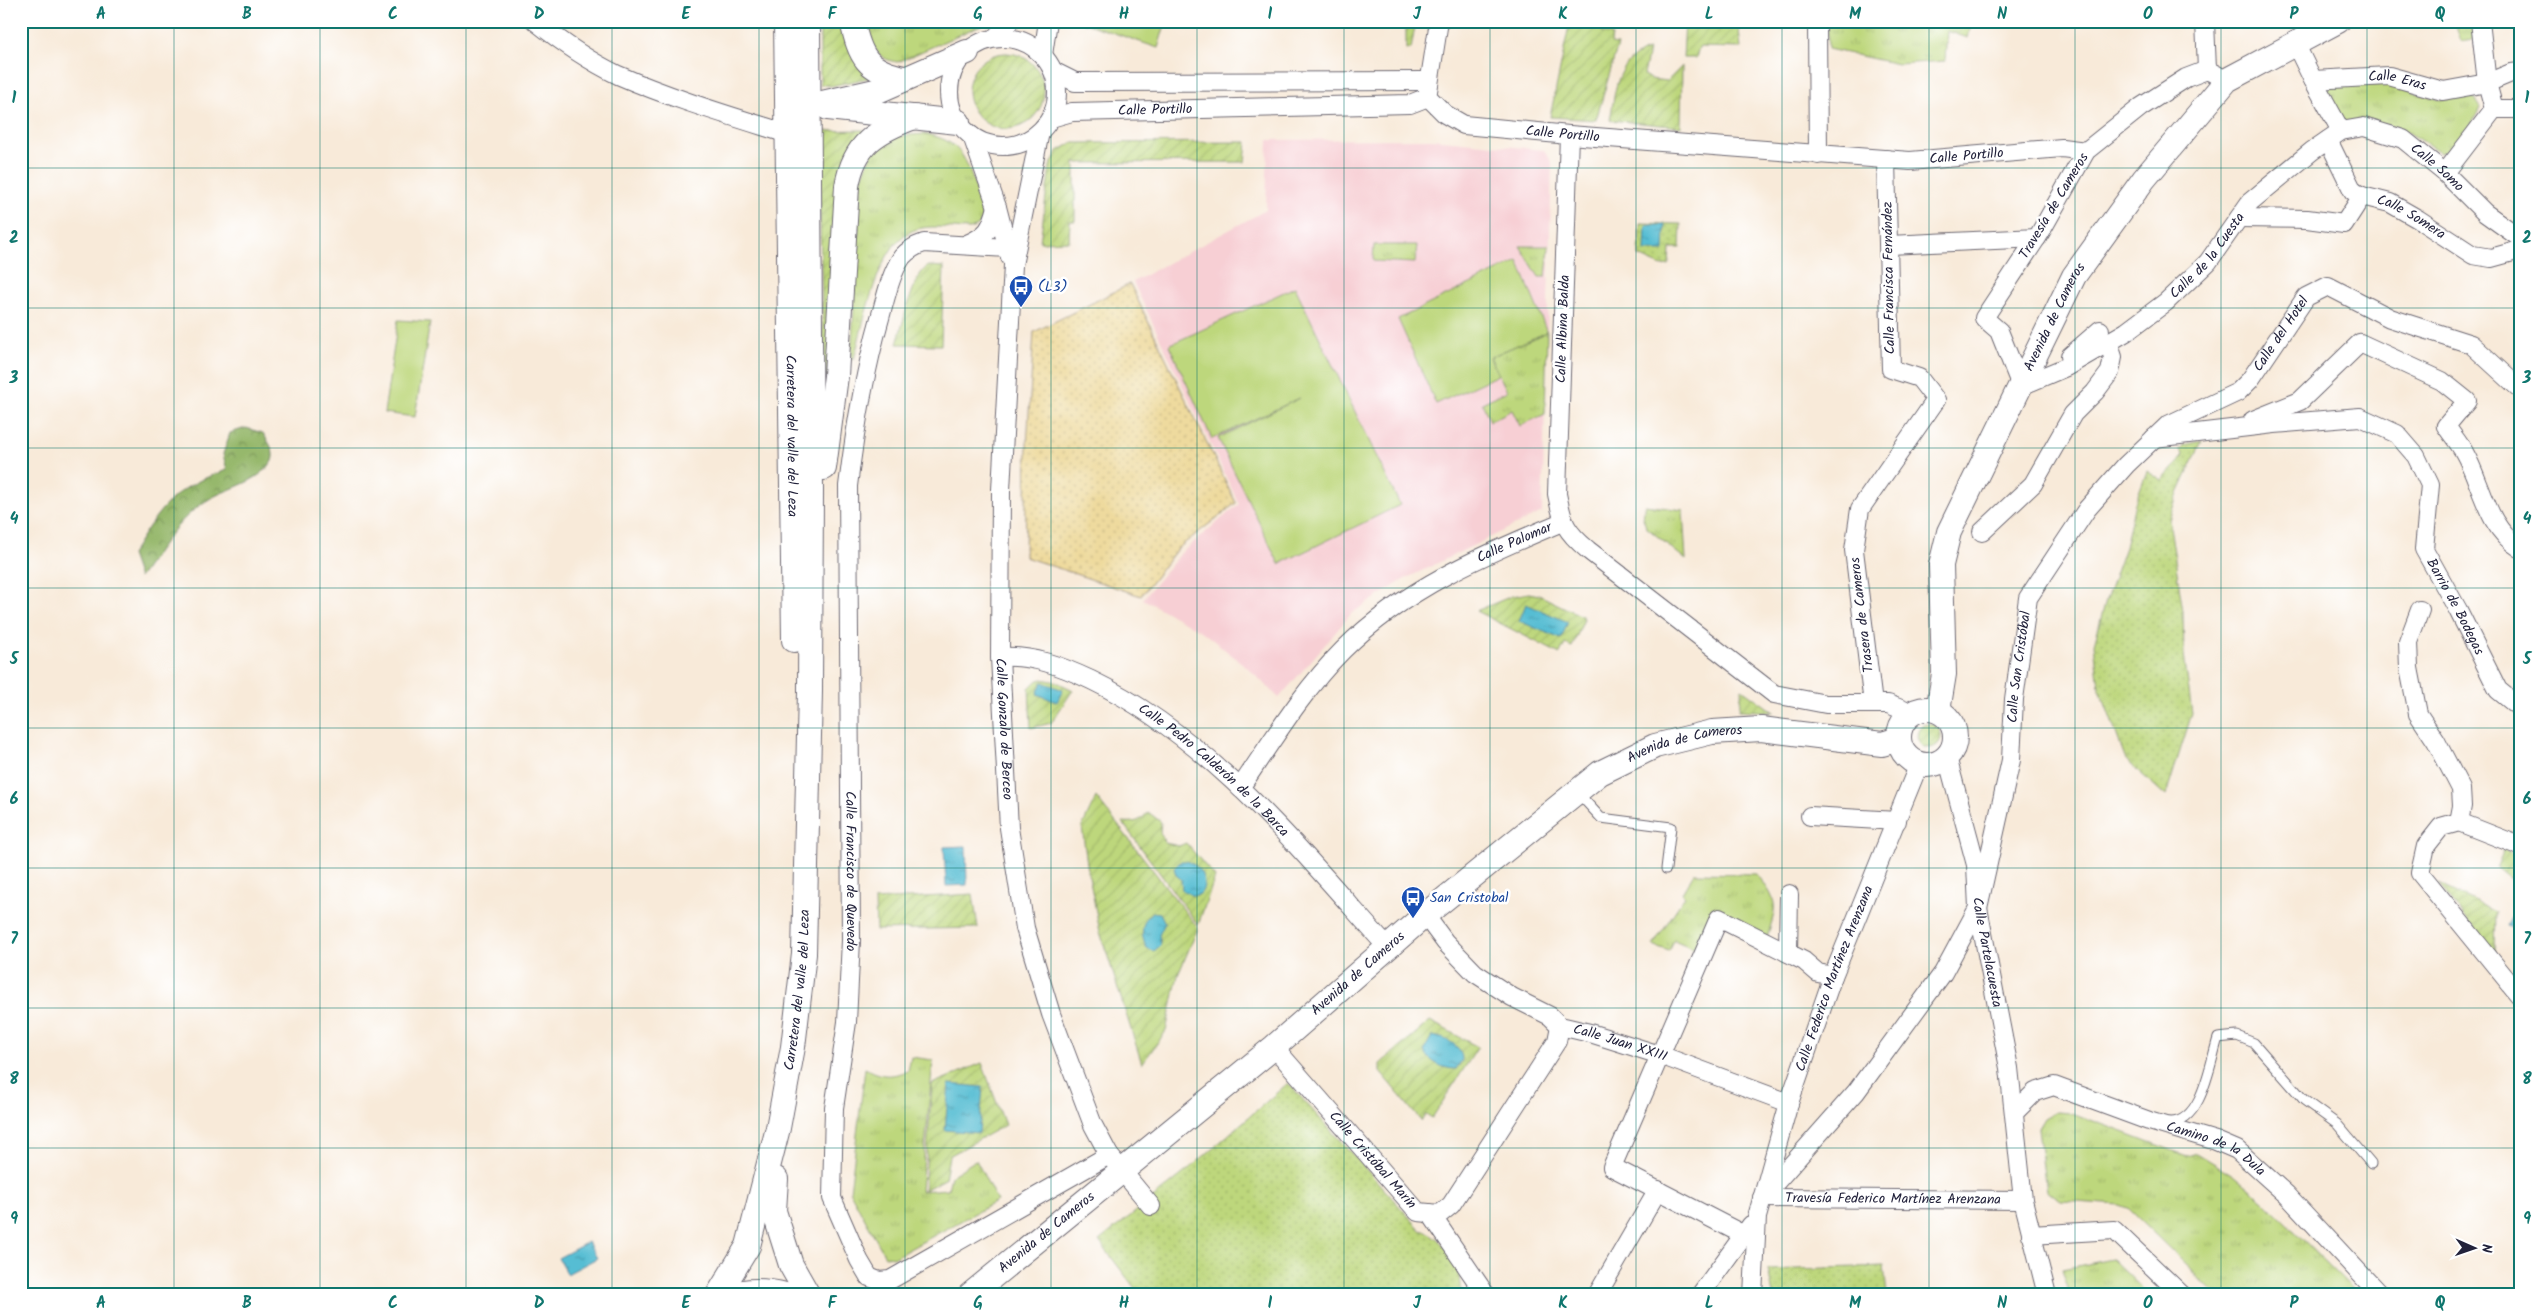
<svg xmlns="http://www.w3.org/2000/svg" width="2541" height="1316" font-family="Kalam,sans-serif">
	<defs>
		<pattern id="grass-dots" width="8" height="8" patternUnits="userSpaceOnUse" patternTransform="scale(1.25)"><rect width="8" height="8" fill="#bdd77c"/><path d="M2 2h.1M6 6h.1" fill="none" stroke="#a2b86c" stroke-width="1.8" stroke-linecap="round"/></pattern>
		<pattern id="forest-crowns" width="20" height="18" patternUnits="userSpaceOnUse" patternTransform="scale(1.25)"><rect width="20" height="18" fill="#96b86c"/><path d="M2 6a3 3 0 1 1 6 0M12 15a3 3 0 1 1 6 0" fill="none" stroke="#7a955a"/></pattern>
		<pattern id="sand-dots" width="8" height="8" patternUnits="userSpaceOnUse" patternTransform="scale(1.25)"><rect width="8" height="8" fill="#eeda9e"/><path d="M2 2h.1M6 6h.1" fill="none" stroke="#ccbb89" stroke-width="1.8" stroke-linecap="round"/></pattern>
		<pattern id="park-tufts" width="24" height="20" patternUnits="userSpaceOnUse" patternTransform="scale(1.25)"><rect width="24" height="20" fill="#bdd77c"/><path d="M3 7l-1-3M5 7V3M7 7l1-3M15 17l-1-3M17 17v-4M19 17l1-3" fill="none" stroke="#a2b86c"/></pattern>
		<pattern id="garden-furrows" width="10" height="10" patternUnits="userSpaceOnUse" patternTransform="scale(1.25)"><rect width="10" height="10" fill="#bdd77c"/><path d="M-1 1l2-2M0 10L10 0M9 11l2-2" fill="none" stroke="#a2b86c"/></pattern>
		<pattern id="water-ripples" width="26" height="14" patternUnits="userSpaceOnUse" patternTransform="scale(1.25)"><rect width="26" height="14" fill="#56bdd3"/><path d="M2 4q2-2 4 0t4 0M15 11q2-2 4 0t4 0" fill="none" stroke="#4799ac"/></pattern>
	</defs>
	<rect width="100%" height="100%" fill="#fff"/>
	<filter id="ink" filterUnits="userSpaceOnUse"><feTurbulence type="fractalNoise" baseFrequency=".02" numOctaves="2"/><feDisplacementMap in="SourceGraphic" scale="10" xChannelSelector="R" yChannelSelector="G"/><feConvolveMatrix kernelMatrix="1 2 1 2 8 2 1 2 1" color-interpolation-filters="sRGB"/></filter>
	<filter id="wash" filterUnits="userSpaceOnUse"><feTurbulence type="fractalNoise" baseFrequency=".0096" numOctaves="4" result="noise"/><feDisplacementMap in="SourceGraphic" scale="20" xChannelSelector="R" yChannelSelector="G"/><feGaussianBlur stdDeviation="1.12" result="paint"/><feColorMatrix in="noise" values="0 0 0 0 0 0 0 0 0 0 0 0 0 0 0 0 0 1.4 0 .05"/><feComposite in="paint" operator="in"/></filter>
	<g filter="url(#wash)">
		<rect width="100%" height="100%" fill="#f8ead9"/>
		<!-- built -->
		<path fill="#f7cfd4" d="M1431,139L1544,150L1552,162L1542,512L1405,579L1352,613L1279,698L1248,668L1204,633L1143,599L1182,552L1239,504L1133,282L1266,210L1268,140Z"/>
		<!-- grass -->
		<g fill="url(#grass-dots)" stroke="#707c5c">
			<path d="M1640,223L1681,224L1680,248H1670L1669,265L1661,266L1639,256Z"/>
			<path d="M2202,441L2176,498L2169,520L2183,611L2184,655L2192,713L2166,796L2126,760L2099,687L2094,644L2106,600L2125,547L2135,503L2147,471L2162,481L2184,455L2180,450L2183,445Z"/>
			<path d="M1288,1083L1421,1230C1445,1236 1464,1271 1461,1295H1140L1099,1241L1189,1169Z"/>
			<path d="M1884,1266L1887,1295H1773L1768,1270Z"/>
		</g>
		<!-- forest -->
		<path fill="url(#forest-crowns)" stroke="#5c6d54" d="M246,428L263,433C268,442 276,451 272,461C263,479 234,487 217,495C181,512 162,547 139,578L131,555C159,509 173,487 227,470L223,454L230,433Z"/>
		<!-- sand -->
		<path fill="url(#sand-dots)" stroke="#887e6c" d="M1130,284L1236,503L1177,549L1141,596L1025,557L1027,445L1034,332Z"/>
		<!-- park -->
		<g fill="url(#park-tufts)" stroke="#707c5c">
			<path d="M866,21H990L898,62C874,60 871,42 866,21Z"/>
			<path d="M1827,21H1972L1968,38L1947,31L1945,61L1898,64L1828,49Z"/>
			<path d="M2454,21H2484L2486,37L2461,41Z"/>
			<path d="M2389,84L2440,100L2473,97L2480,108L2459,148L2440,152C2399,126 2393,121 2343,125L2324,85Z"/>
			<path d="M925,134C959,140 965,156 975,186C978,197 982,208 982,220L978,226L970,229C952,229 927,223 910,232C877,247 863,326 854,359L851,358L861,181L872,151L897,136Z"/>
			<path d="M1374,245H1417L1415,263L1373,261Z"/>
			<path d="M1520,246H1549L1546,277H1539Z"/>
			<path d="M1547,332L1545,414L1520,426L1512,410L1490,421L1482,403L1507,391L1490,357Z"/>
			<path d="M1645,505L1683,510L1686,560L1646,527L1643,518Z"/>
			<path d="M1694,873L1757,874C1778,902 1778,904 1767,937L1716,913L1695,949L1674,940L1669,951L1653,945L1685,896L1682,893Z"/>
			<path d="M911,1057L933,1060L921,1191L948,1189L951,1176L976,1160L997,1201L895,1257L885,1256L850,1192L865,1068C883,1077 889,1077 908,1071Z"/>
			<path d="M2055,1112L2072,1113L2187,1156L2197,1153L2233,1175L2264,1201L2359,1295H2217L2128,1208L2120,1205L2061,1201L2046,1191L2038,1128L2044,1118Z"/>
			<path d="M2112,1259L2149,1295H2070L2062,1269Z"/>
		</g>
		<!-- garden -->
		<g fill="url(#garden-furrows)" stroke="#707c5c">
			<path d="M820,21H844L873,77L831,86L820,84Z"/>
			<path d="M1406,21H1416L1411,49H1406Z"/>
			<path d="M1570,21H1604L1602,33L1612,35L1611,44L1618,45L1596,120L1550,117Z"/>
			<path d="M1685,21H1738L1741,48L1699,47L1696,58H1683Z"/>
			<path d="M1649,50L1644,75L1650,79L1667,81L1682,66L1681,127L1610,120C1615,96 1614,73 1635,57C1640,54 1643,51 1649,50Z"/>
			<circle cx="1006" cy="91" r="38"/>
			<path d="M862,130L866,131L824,397L818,131Z"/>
			<path d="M1247,142L1245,162L1075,163V221H1070L1069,241L1040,242L1050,166L1058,151L1072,143Z"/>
			<path d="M929,266L944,267L941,345L897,344C902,328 913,272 929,266Z"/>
			<path d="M1529,593L1539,595L1582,616L1584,619L1572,647L1565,644L1560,654L1476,611L1512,596Z"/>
			<path d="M1042,679L1057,682L1073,690L1051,723L1031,728L1029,688L1036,681Z"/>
			<path d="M1742,689L1774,712L1739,710Z"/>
			<circle cx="1929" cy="736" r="12"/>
			<path d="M1096,797L1198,928L1178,975L1166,1031L1142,1064L1100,932L1088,871L1082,827Z"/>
			<path d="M1148,812L1161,822L1160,832L1165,843L1179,846L1186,843L1215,877L1198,925L1122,822C1135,823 1140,822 1148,812Z"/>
			<path d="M2504,850L2520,858V869L2516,867L2510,879L2496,868Z"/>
			<path d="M2438,884L2496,912L2495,953Z"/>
			<path d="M973,894L978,928L876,930L875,900Z"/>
			<path d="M1430,1021L1478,1047L1432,1118L1426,1114L1421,1121L1380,1072V1064Z"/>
			<path d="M982,1063L1005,1125L949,1156L945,1179L924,1190L932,1084Z"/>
		</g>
		<!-- pitch -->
		<g fill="#bdd77c" stroke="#707c5c">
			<path d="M1079,21H1166L1158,48Z"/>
			<path d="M1518,261L1547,332L1490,357L1498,375L1436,404L1398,319Z"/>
			<path d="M1295,287L1400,505L1279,564L1218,438L1300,398L1212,439L1169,345Z"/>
			<path d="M398,320L430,322L415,417L384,413Z"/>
		</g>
		<!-- water -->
		<g fill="url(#water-ripples)" stroke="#3c7087">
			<path d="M1646,225H1665L1664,251H1645Z"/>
			<path d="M1526,604L1568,622L1561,639L1519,621Z"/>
			<path d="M1042,682L1063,690L1057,702L1037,694Z"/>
			<path d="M966,846L967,885L946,886L944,847Z"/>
			<path d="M1181,861C1197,859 1211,882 1200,894L1193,896L1182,890L1181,879L1176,875L1174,868Z"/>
			<path d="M2520,900V932L2507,926Z"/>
			<path d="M1152,912L1160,913L1165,923L1159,935L1161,945L1154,951L1147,948C1140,937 1141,920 1152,912Z"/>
			<path d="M1432,1036C1445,1038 1462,1044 1462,1060L1456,1069C1443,1069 1429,1062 1424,1050Z"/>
			<path d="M949,1084L983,1087L979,1133L945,1130Z"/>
			<path d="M588,1242L597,1258L567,1274L558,1258Z"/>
		</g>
	</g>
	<g filter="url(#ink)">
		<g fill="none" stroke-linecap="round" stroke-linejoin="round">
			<!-- service casing -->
			<g stroke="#6d6872" stroke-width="11">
				<g id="service">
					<path d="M1578,793L1601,818L1671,827L1666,869"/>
					<path d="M2169,1122C2202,1124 2210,1063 2218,1038L2237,1036L2254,1043L2304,1100L2337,1124L2371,1164"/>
				</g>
			</g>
			<!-- minor casing -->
			<g stroke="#6d6872" stroke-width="20">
				<g id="minor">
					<path d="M535,21C560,41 589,61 618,75C673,99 731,116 788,134"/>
					<path d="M1817,21L1818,155"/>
					<path d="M2205,21L2207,70L2217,75"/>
					<path d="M995,38L1010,21"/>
					<circle cx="1003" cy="92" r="54"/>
					<path id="s1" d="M2295,43L2313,80L2389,76L2443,91L2487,83L2511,73L2520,72"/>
					<path d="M1043,55L1048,21"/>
					<path id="s2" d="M2207,70L2186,78L2141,107L2086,151L2040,233L1984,318L1999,331L2021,386L2066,367L2126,332L2166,302L2208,262L2250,202L2312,151L2341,131L2364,127L2403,139L2445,173L2485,213L2520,238"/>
					<path d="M1053,71L1075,82L1429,81"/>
					<path d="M2313,80L2341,131"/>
					<path d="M1428,91L1439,21"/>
					<path id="s3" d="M1428,97L1445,114L1464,125L1569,135L1910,161L2062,148L2086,151"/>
					<path d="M2494,109H2520"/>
					<path id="s4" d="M1051,118L1072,112L1410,104L1428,97"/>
					<path id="s5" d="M1040,132L1013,265L1001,490L1000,657L1009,828L1025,928L1051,1014L1093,1125L1109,1155L1151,1206"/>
					<path d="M1569,135L1557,494C1563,523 1564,530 1588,550L1774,694L1826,704H1888L1911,713"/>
					<path d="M972,136L997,207L1010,257"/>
					<path id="s6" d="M2328,140L2353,191L2362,196L2390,203L2418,219L2473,255L2491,258L2520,250"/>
					<path d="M2445,173L2494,109L2487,83L2480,21"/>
					<path d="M2239,218L2307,219L2344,224L2362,196"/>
					<path d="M967,244C988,235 991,229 997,207"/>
					<path d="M1889,245L2037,238"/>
					<path id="s7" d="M1007,248L924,243C915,246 908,250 902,257C890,275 886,297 880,318C864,374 855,429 848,486L851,940L847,1022L834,1108L832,1198L859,1260L869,1277L879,1281L890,1280L1109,1155"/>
					<path d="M2070,356L2100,330"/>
					<path d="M2253,420L2300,401L2360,343L2442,381L2467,401L2446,426C2452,435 2459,443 2464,452C2482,483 2486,527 2520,548"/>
					<path id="s8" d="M2154,438L2274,424L2360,417L2397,434L2416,456L2430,485L2424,549L2458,610L2498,690L2520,708"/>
					<path d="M1982,532L2033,484L2073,414L2095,392L2110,372L2113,357L2108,342"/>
					<path d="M2420,610L2408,642L2409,668L2418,714L2436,741L2461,789L2462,806L2459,822"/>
					<path id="s9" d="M1000,657C1033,655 1061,666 1091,680C1210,737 1300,850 1387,947"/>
					<path d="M1873,704L1854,550L1860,509L1936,400L1919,378L1891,369L1886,159"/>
					<path id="s10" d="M1947,757L1976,865L1978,908L2009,1068L2023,1200L2047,1295"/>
					<path id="s11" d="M1240,788C1272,741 1303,690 1343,650C1405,588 1483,555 1562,522"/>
					<path d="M1810,816L1897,821"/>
					<path d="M2520,846L2459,822L2441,827L2426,846L2420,873L2520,996"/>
					<path id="s12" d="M1425,915L1445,942L1475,973L1512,997L1550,1016L1560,1026L1590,1033L1660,1055L1789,1103"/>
					<path d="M1788,953L1789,894"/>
					<path id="s13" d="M1274,1047L1418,1212L1440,1214L1451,1205L1557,1041L1560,1026"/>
					<path id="s14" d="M2014,1113L2035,1092L2054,1086L2149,1121L2216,1141L2237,1150L2287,1195L2380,1295"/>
					<path id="s15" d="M1762,1198L1856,1092L1943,973L1978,908L2011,760L2014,699L2028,598L2087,509L2126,465L2168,425L2238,392L2250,380L2306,297L2328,286L2390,318L2471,344L2520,389"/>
					<path id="s16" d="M1762,1198L2023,1200"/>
					<path d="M1430,1213L1486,1295"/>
					<path d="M1744,1235L1612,1167L1719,918L1804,961L1818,973L1833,976"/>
					<path d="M2031,1235L2114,1230L2182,1295"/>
					<path d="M1597,1295L1658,1190"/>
					<path d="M1700,1295L1751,1225"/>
					<path id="s17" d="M1753,1295L1757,1217L1789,1103L1833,976L1919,764"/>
				</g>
			</g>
			<!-- secondary casing -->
			<g stroke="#6d6872" stroke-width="26">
				<g id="secondary">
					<path id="s18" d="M786,21L794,640"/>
					<path d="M852,21C860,57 867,71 904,78"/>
					<path d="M828,108L958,122"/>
					<path d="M801,120L809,106L880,90L967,52"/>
					<path d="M824,468L836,376L847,186C854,144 876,131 914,117"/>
					<circle cx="1927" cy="737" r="28"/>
					<path id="s19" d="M1938,711L1944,674L1941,565L1949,532L2074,276L2144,179L2227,80L2338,21"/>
					<path d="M776,1179L774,1211L791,1265L808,1295"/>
					<path id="s20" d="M718,1295L748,1246L778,1128L793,1047L804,954L810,691L811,491L808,21"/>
					<path d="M729,1295C748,1289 767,1290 786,1295"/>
					<path id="s21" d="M970,1295L1274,1047L1425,915L1600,773L1655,746L1712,732L1761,729L1882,744L1899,739"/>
				</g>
			</g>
			<!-- service -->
			<use href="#service" stroke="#fff" stroke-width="9"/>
			<!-- minor -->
			<use href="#minor" stroke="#fff" stroke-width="18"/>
			<!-- secondary -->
			<use href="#secondary" stroke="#fff" stroke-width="24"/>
		</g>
	</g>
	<!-- grid -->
	<path fill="none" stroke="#0f766e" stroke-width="1" stroke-opacity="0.55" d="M174,21V1295M320,21V1295M466,21V1295M612,21V1295M759,21V1295M905,21V1295M1051,21V1295M1197,21V1295M1344,21V1295M1490,21V1295M1636,21V1295M1782,21V1295M1929,21V1295M2075,21V1295M2221,21V1295M2367,21V1295M21,168H2520M21,308H2520M21,448H2520M21,588H2520M21,728H2520M21,868H2520M21,1008H2520M21,1148H2520"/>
	<!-- icons -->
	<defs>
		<g id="bus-pin" transform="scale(1.25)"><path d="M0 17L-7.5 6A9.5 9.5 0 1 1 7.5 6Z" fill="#1a4fb4" stroke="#fff"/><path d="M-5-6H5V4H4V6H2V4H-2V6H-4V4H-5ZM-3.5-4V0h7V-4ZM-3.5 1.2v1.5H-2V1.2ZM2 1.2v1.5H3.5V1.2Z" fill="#fff"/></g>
	</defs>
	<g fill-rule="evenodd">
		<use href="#bus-pin" x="1021" y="287"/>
		<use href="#bus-pin" x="1413" y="898"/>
	</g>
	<g text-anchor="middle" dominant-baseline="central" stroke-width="5" stroke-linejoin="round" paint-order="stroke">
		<!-- street labels -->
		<g font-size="14" fill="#22223b" stroke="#fff">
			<text stroke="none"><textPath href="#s1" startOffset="126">Calle Eras</textPath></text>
			<text stroke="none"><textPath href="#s4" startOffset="105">Calle Portillo</textPath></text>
			<text stroke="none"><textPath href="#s3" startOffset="145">Calle Portillo</textPath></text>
			<text stroke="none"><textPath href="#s3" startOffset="550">Calle Portillo</textPath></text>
			<text stroke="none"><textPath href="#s2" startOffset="945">Calle Somo</textPath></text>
			<text transform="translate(2054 206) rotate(-59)">Travesía de Cameros</text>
			<text stroke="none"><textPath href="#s6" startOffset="121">Calle Somera</textPath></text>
			<text stroke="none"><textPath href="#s2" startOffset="652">Calle de la Cuesta</textPath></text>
			<text transform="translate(1889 278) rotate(-91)">Calle Francisca Fernández</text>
			<text stroke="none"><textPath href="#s19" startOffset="420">Avenida de Cameros</textPath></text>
			<text transform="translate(1563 329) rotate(-88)">Calle Albina Balda</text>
			<text stroke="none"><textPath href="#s15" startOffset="1051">Calle del Hotel</textPath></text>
			<text stroke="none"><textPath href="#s18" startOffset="415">Carretera del valle del Leza</textPath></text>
			<text stroke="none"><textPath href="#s11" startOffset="376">Calle Palomar</textPath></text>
			<text stroke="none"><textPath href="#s8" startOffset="439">Barrio de Bodegas</textPath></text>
			<text transform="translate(1862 615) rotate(-97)">Trasera de Cameros</text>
			<text stroke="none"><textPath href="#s15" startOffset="608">Calle San Cristóbal</textPath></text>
			<text stroke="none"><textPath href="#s5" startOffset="600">Calle Gonzalo de Berceo</textPath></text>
			<text stroke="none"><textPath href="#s21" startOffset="909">Avenida de Cameros</textPath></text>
			<text stroke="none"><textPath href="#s9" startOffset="248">Calle Pedro Calderón de la Barca</textPath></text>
			<text stroke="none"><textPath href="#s7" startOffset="731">Calle Francisco de Quevedo</textPath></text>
			<text stroke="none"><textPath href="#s10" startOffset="200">Calle Partelacuesta</textPath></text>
			<text stroke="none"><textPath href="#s21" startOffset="504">Avenida de Cameros</textPath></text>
			<text stroke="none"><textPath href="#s17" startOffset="329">Calle Federico Martínez Arenzana</textPath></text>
			<text stroke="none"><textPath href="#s20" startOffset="319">Carretera del valle del Leza</textPath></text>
			<text stroke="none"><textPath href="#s12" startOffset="240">Calle Juan XXIII</textPath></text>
			<text stroke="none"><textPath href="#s14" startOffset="224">Camino de la Dula</textPath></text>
			<text stroke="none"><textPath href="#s13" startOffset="150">Calle Cristóbal Marín</textPath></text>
			<text stroke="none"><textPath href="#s16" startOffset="131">Travesía Federico Martínez Arenzana</textPath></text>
			<text stroke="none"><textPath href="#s21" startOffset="99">Avenida de Cameros</textPath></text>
		</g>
		<!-- transit labels -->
		<g font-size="14" fill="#164399" stroke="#fff" text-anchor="start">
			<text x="1038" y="287">(L3)</text>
			<text x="1430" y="898">San Cristobal</text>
		</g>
	</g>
	<!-- margin -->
	<rect width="2541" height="1316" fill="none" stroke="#fff" stroke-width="55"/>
	<!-- north arrow -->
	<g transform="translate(2474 1248) rotate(92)" stroke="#ffffff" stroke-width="4" paint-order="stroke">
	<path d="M0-4L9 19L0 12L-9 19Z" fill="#22223b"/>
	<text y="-8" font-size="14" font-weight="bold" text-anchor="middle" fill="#22223b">N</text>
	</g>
	<rect x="28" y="28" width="2486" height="1260" fill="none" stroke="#0f766e" stroke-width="2"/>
	<g font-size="16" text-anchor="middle" font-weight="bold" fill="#0f766e">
		<text x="101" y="19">A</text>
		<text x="247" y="19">B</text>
		<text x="393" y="19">C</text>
		<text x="539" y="19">D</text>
		<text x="686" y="19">E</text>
		<text x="832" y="19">F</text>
		<text x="978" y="19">G</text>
		<text x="1124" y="19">H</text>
		<text x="1270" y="19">I</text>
		<text x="1417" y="19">J</text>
		<text x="1563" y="19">K</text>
		<text x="1709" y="19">L</text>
		<text x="1855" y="19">M</text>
		<text x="2002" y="19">N</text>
		<text x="2148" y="19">O</text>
		<text x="2294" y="19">P</text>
		<text x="2440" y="19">Q</text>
		<text x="14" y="103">1</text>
		<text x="2527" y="103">1</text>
		<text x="14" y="243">2</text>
		<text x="2527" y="243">2</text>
		<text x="14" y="383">3</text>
		<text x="2527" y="383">3</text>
		<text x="14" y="524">4</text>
		<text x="2527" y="524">4</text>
		<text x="14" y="664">5</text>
		<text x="2527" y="664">5</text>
		<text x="14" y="804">6</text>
		<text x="2527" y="804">6</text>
		<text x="14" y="944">7</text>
		<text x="2527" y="944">7</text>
		<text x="14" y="1084">8</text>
		<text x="2527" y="1084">8</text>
		<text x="14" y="1224">9</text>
		<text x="2527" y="1224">9</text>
		<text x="101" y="1308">A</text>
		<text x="247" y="1308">B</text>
		<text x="393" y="1308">C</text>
		<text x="539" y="1308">D</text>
		<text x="686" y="1308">E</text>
		<text x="832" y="1308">F</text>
		<text x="978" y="1308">G</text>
		<text x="1124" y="1308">H</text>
		<text x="1270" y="1308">I</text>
		<text x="1417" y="1308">J</text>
		<text x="1563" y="1308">K</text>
		<text x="1709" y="1308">L</text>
		<text x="1855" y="1308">M</text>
		<text x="2002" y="1308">N</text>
		<text x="2148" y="1308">O</text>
		<text x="2294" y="1308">P</text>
		<text x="2440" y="1308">Q</text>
	</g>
</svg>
